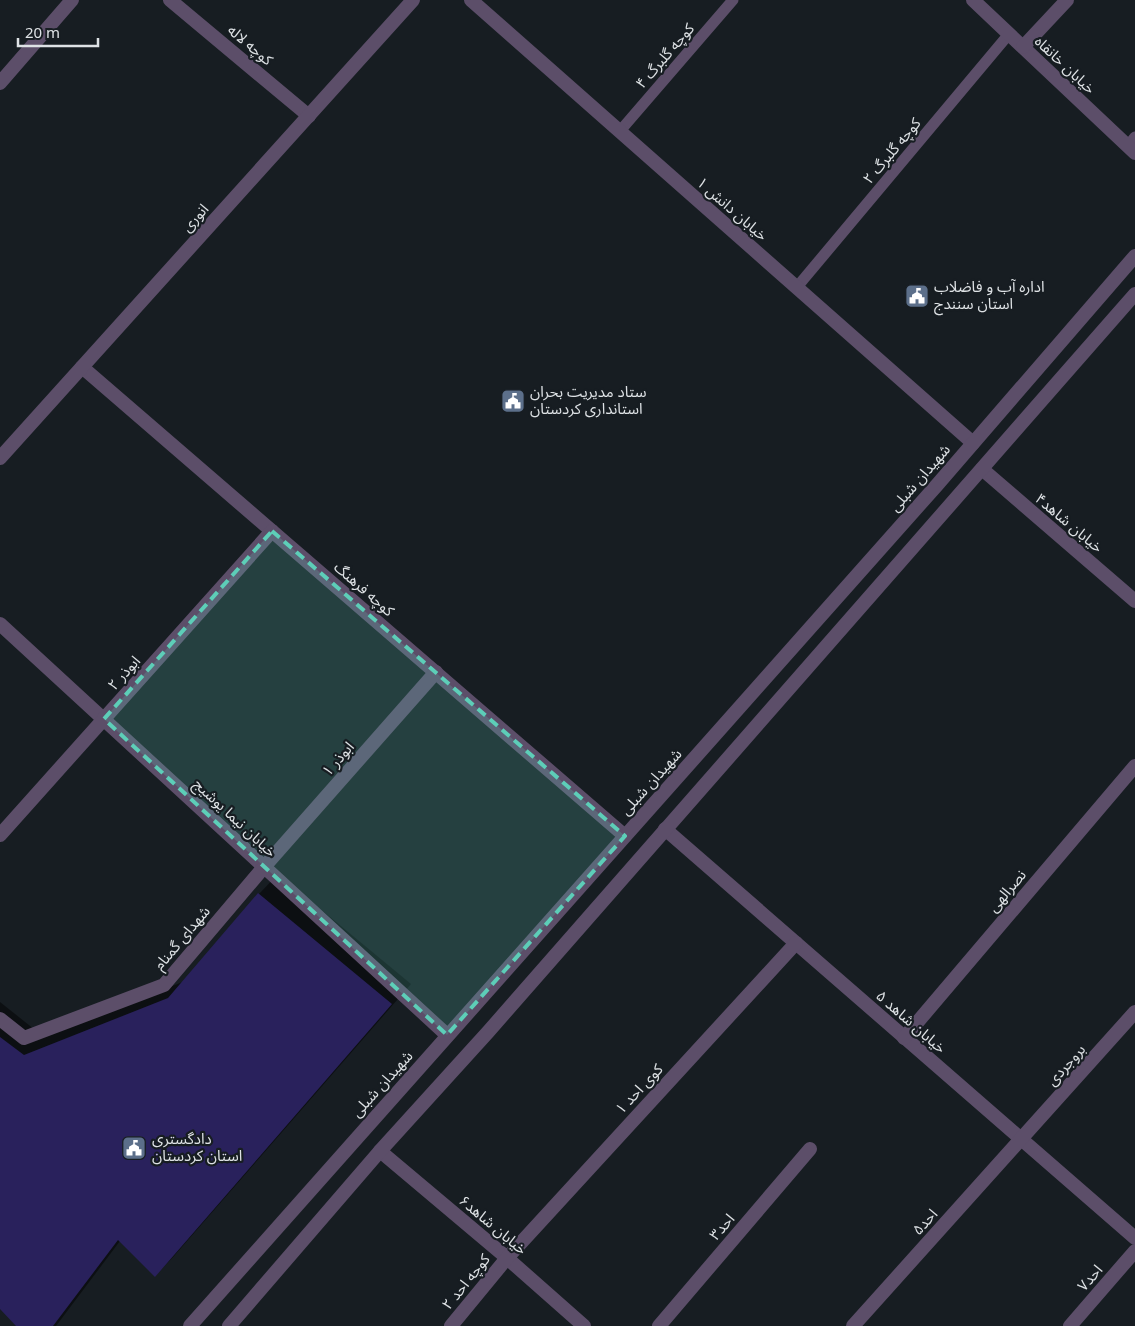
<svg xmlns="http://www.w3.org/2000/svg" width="1135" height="1326" font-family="Georgia,'Noto Sans Arabic',serif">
	<rect width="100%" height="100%" fill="#171d22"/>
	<!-- shadow -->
	<path fill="#0007" d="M278,874L411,984L174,1256L155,1276L120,1241L56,1326H17L0,1307V1002L44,1037L185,981L259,894Z"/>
	<!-- building -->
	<path fill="#29215c" d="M258,893L392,1004L155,1277L118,1240L53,1326H16L0,1309V1037L24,1055L168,998Z"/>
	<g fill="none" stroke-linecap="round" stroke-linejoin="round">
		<!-- service -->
		<g stroke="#5c4e69" stroke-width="11">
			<path d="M620,131L733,0"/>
			<path d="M1128,146L1135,137"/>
			<path d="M797,287L1009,34"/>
		</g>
		<!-- minor -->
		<g stroke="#5c4e69" stroke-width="14">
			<path d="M170,0L309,116"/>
			<path d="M471,0L973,443"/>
			<path d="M973,0L1135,153"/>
			<path d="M1023,47L1067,0"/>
			<path d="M0,83L72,0"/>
			<path d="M82,367L625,836"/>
			<path d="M0,458L413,0"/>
			<path d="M982,469L1135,601"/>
			<path d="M0,624L447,1035"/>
			<path d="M665,829L1135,1238"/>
			<path d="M0,835L272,531"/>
			<path d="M0,1019L24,1038L164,985L264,867L436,672"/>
			<path d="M904,1038L1135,766"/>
			<path d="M380,1151L507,1258L584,1326"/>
			<path d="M451,1326L507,1258L796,943"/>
			<path d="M659,1326L810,1149"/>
			<path d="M853,1326L1135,1012"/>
			<path d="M1070,1326L1135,1251"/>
		</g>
		<!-- tertiary -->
		<g stroke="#5c4e69" stroke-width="14">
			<path d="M190,1326L937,485L1135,256"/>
			<path d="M229,1326L380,1151L488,1032L1135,294"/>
		</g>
	</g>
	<!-- marked area -->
	<path fill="#5dceb8" fill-opacity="0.2" stroke="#5dceb8" stroke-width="4" stroke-dasharray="10 6" stroke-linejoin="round" d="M272,531L625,836L447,1035L104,719Z"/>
	<!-- icons -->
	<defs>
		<g id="civic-square" transform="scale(1.25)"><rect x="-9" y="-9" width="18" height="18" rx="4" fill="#5c6f8a" stroke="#171d22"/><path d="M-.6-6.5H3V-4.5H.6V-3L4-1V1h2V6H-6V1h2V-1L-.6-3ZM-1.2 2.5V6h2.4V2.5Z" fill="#fff"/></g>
	</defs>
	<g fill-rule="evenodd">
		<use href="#civic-square" x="917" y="296"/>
		<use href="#civic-square" x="513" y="401"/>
		<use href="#civic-square" x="134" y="1148"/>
	</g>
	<g text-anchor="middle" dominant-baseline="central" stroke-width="4.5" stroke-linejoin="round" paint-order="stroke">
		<!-- street labels -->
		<g font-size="15" fill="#dee2e5" stroke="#171d22">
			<text transform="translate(250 45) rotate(40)">کوچه لاله</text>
			<text transform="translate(665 56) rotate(-49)">کوچه گلبرگ ۴</text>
			<text transform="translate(1065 65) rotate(43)">خیابان خانقاه</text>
			<text transform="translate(892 151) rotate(-50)">کوچه گلبرگ ۲</text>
			<text transform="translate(732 209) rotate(41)">خیابان دانش ۱</text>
			<text transform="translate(195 218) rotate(-48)">انوری</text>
			<text transform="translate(920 478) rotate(-49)">شهیدان شبلی</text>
			<text transform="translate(1069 523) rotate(40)">خیابان شاهد۴</text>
			<text transform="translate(364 589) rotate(41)">کوچه فرهنگ</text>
			<text transform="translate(124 673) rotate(-48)">ابوذر ۲</text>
			<text transform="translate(338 759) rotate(-49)">ابوذر ۱</text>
			<text transform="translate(651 782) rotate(-48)">شهیدان شبلی</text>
			<text transform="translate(235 818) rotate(43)">خیابان نیما یوشیج</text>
			<text transform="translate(1007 891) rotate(-50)">نصرالهی</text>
			<text transform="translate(182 938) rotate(-50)">شهدای گمنام</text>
			<text transform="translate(911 1022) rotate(41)">خیابان شاهد ۵</text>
			<text transform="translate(1066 1065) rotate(-48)">بروجردی</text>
			<text transform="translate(382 1084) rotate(-48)">شهیدان شبلی</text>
			<text transform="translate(639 1089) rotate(-47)">کوی احد ۱</text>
			<text transform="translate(925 1222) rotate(-48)">احد۵</text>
			<text transform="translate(493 1225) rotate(40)">خیابان شاهد۶</text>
			<text transform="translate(722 1227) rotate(-49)">احد۳</text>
			<text transform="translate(1090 1278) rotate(-49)">احد۷</text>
			<text transform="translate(466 1282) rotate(-51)">کوچه احد ۲</text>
		</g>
		<!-- poi labels -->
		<g font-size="15" fill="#dee2e5" stroke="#171d22" text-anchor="start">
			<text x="934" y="287">اداره آب و فاضلاب<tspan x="934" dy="17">استان سنندج</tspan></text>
			<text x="530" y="392">ستاد مدیریت بحران<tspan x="530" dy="17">استانداری کردستان</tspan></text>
			<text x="152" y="1139">دادگستری<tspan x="152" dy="17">استان کردستان</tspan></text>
		</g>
	</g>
	<!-- scale -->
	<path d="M18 38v8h80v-8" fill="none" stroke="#dee2e5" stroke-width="2.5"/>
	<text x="25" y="38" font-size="15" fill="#dee2e5" stroke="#171d22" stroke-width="4" paint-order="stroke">20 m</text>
</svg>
